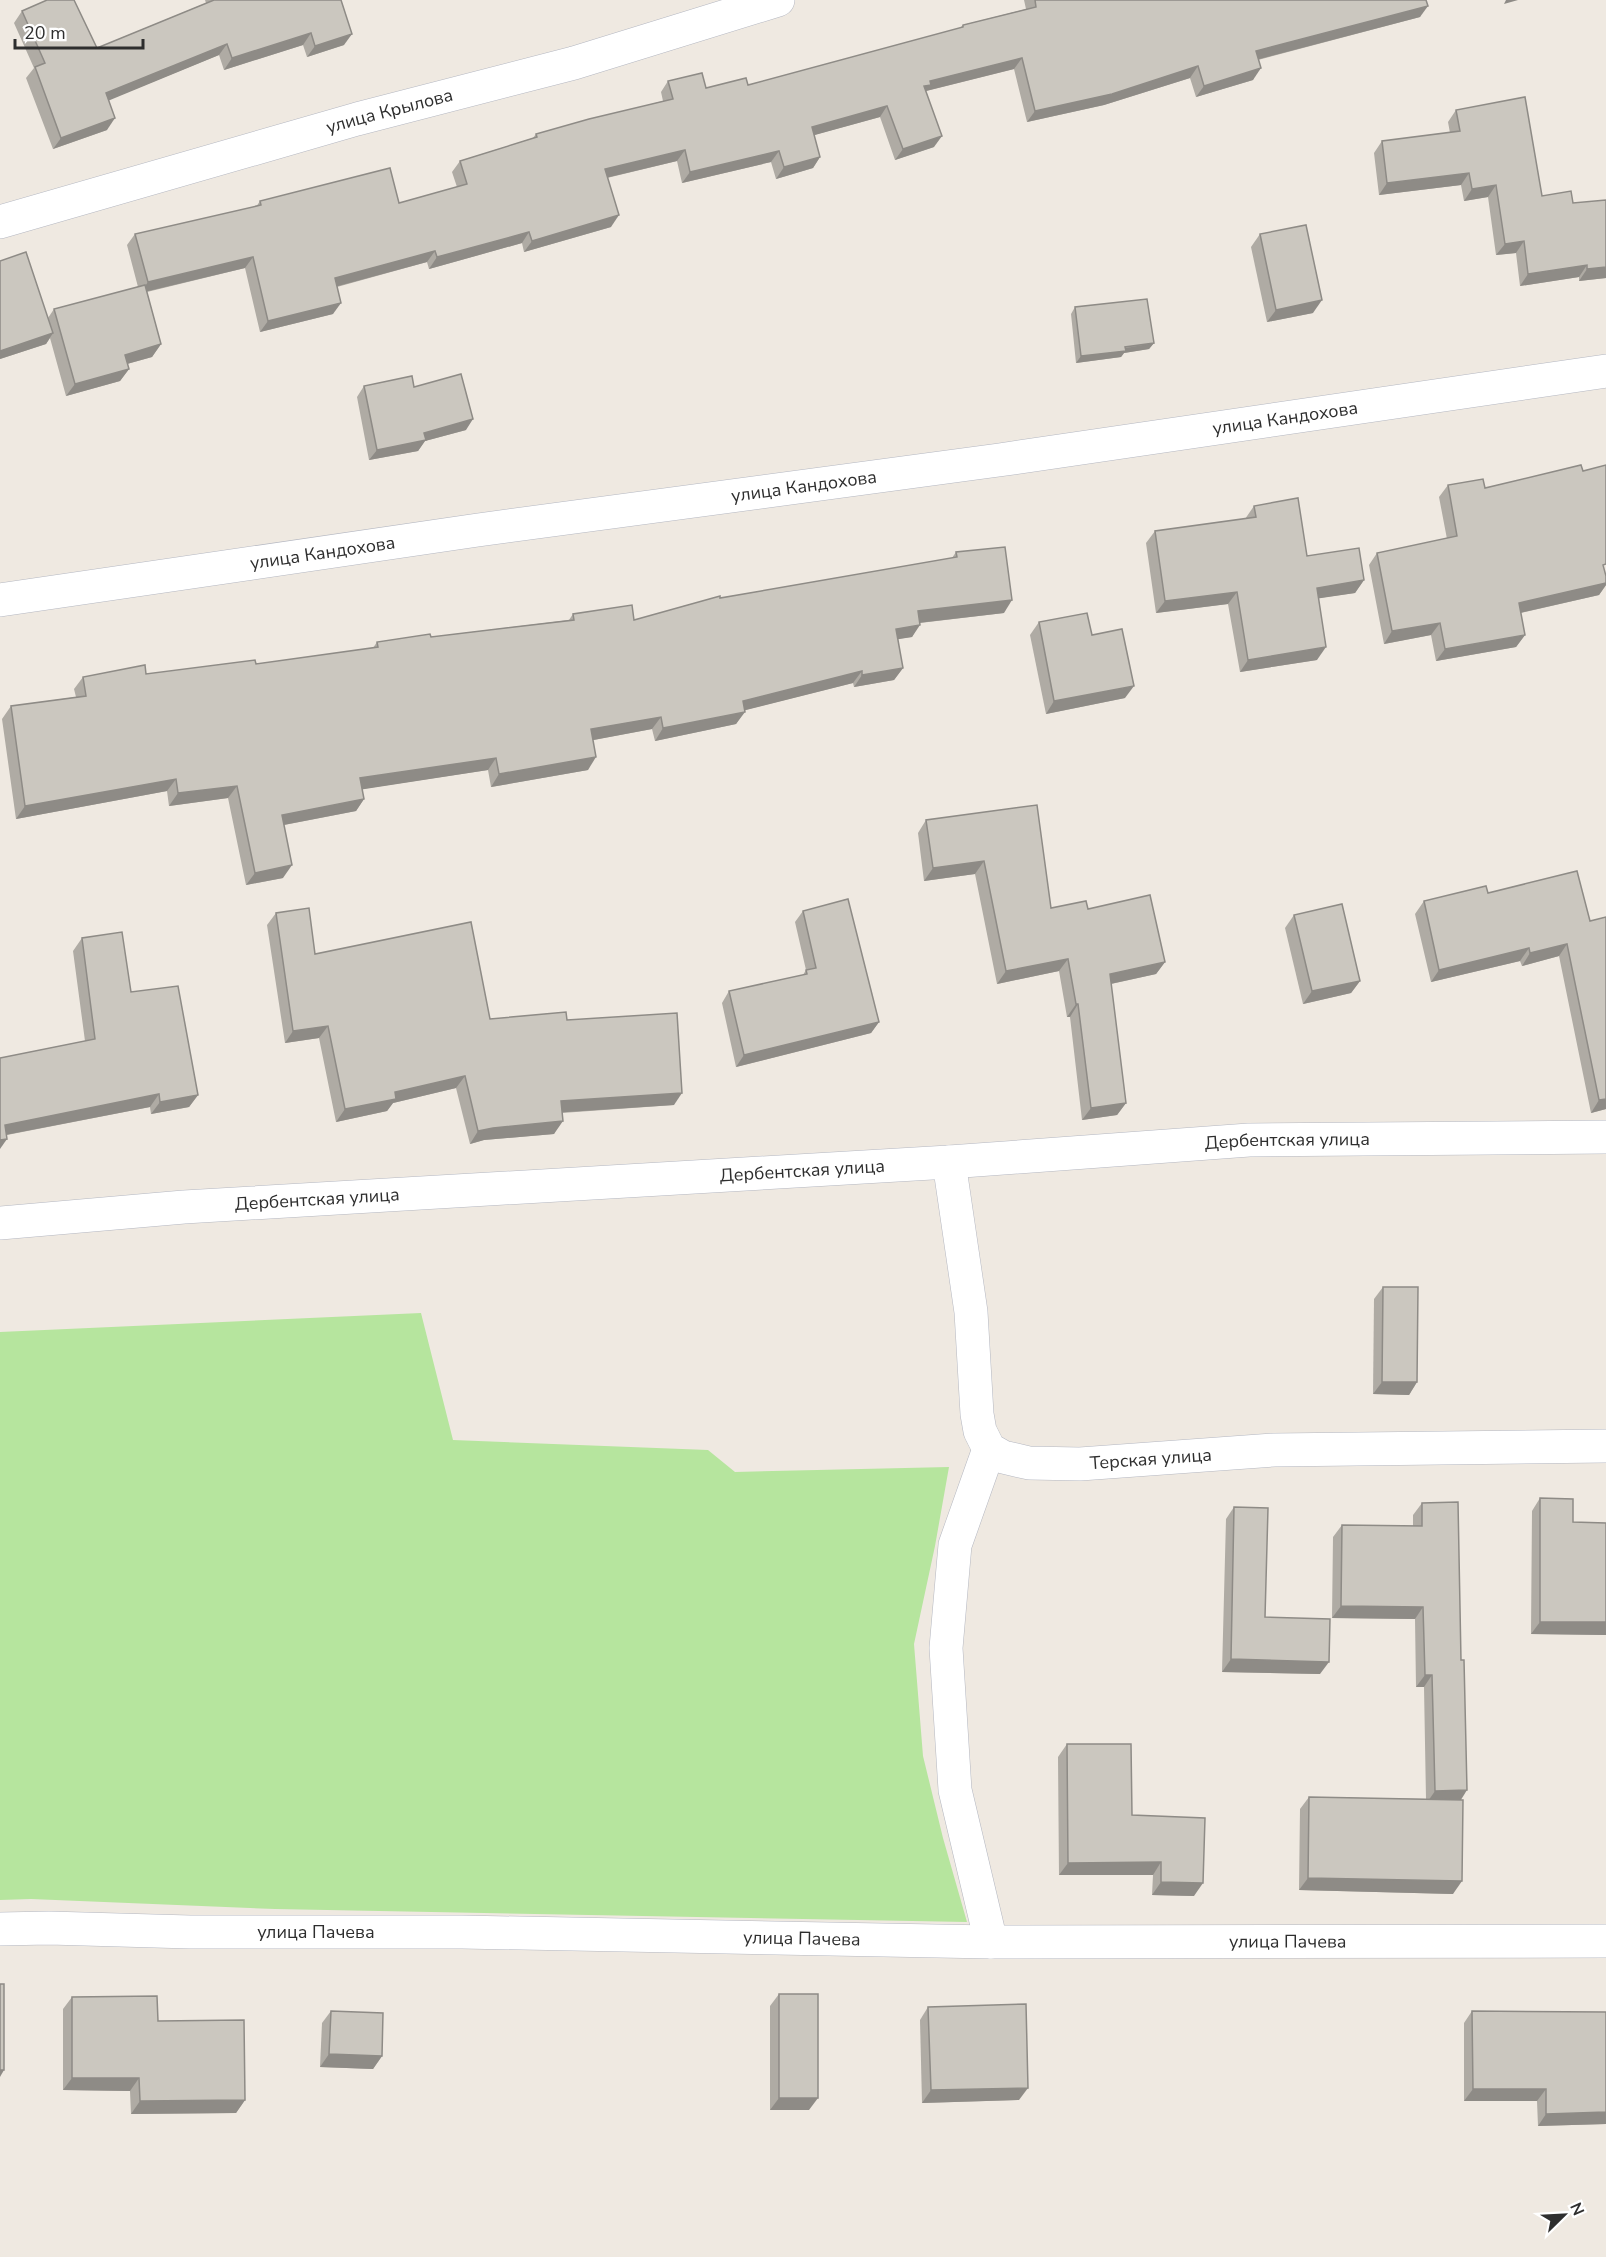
<svg xmlns="http://www.w3.org/2000/svg" width="1606" height="2257" font-family="'Nunito Sans',sans-serif">
	<rect width="100%" height="100%" fill="#efe9e1"/>
	<!-- green -->
	<path fill="#b6e59e" d="M421,1313L453,1440L708,1450L735,1472L949,1467L935,1546L914,1644L923,1756L943,1838L967,1922L275,1909L31,1899L0,1900V1332Z"/>
	<g fill="none" stroke-linecap="round" stroke-linejoin="round">
		<!-- minor casing -->
		<g stroke="#b4b7c1" stroke-width="34">
			<g id="minor">
				<path id="s1" d="M0,222L357,119L574,63L778,0"/>
				<path id="s2" d="M0,600L478,530L999,460L1606,371"/>
				<path id="s3" d="M949,1162L971,1312L977,1414L980,1431L989,1449L1003,1457L1029,1463L1080,1464L1274,1450L1606,1446"/>
				<path id="s4" d="M0,1223L184,1207L949,1162L1249,1140L1606,1137"/>
				<path d="M989,1449L955,1545L946,1648L955,1790L991,1942"/>
				<path id="s5" d="M0,1929L49,1928L190,1932H462L991,1942L1606,1941"/>
			</g>
		</g>
		<!-- minor -->
		<use href="#minor" stroke="#fff" stroke-width="33"/>
	</g>
	<!-- wall -->
	<g fill="#afaba4">
		<path d="M205,0H341L344,45L307,57L303,45L224,70L219,55L108,100L107,130L53,149L26,78L34,68L14,23L22,11L97,48L206,3Z"/>
		<path d="M1024,0H1426L1420,17L1258,60L1253,80L1196,97L1190,78L1104,105L1027,122L1014,69L926,91L934,147L895,160L880,117L814,135L820,157L813,168L776,179L771,162L682,183L677,161L607,178L611,227L524,252L522,243L429,269L427,262L337,287L333,314L260,332L245,268L147,292L161,344L152,357L127,364L129,369L120,381L66,396L50,338L46,344L0,359V261L48,318L54,309L138,287L127,245L135,234L256,207L260,201L399,203L457,187L452,172L460,161L533,138L536,134L663,101L661,92L668,81L706,88L748,85L960,28L963,25L1026,9Z"/>
		<path d="M1456,110L1542,196L1573,203L1606,278L1579,281V277L1520,286L1516,253L1496,255L1488,197L1464,201L1461,185L1379,195L1374,153L1382,141L1450,133L1448,122Z"/>
		<path d="M1260,234L1313,313L1267,322L1251,247Z"/>
		<path d="M1075,307L1154,343L1149,349L1124,353L1121,357L1076,363L1071,314Z"/>
		<path d="M364,386L414,387L466,430L425,441L418,451L369,460L357,397Z"/>
		<path d="M1448,485L1485,488L1606,576V585L1599,595L1521,613L1525,635L1516,647L1436,661L1431,635L1384,644L1369,565L1377,553L1447,539L1439,497Z"/>
		<path d="M1254,506L1307,556L1364,580L1355,593L1319,598L1317,660L1240,672L1228,604L1156,613L1146,543L1155,531L1245,519Z"/>
		<path d="M956,552L1004,613L920,623L912,637L897,639L903,668L894,680L854,687L853,683L745,710L736,724L655,741L652,729L593,740L588,770L491,787L488,770L362,789L364,799L356,811L284,825L283,878L246,885L228,798L169,806L167,791L16,819L2,719L11,706L76,697L74,689L83,677L146,674L256,664L373,648L377,642L431,637L569,620L573,614L634,620L720,598L952,558Z"/>
		<path d="M1039,622L1125,698L1046,714L1030,635Z"/>
		<path d="M926,820L1051,908L1088,909L1165,962L1156,974L1111,984L1126,1103L1117,1115L1082,1120L1070,1017H1067L1059,971L997,984L975,874L924,881L918,833Z"/>
		<path d="M1488,893L1590,921L1606,917V1109L1591,1113L1559,956L1522,966L1520,961L1431,982L1415,914L1424,901Z"/>
		<path d="M803,911L879,1022L871,1033L736,1067L722,1003L729,991L803,975L806,970L795,922Z"/>
		<path d="M276,913L315,954L490,1019L567,1020L674,1105L562,1113L554,1134L484,1140L470,1144L456,1088L393,1103L387,1111L336,1122L319,1038L285,1043L267,925Z"/>
		<path d="M1294,915L1360,981L1351,993L1303,1004L1285,928Z"/>
		<path d="M82,938L131,992L198,1095L189,1107L151,1114L150,1107L7,1135L0,1058L85,1041L73,951Z"/>
		<path d="M1383,1287L1417,1382L1409,1395L1373,1394L1374,1299Z"/>
		<path d="M1540,1498L1573,1522L1606,1523V1635L1531,1634L1532,1511Z"/>
		<path d="M1422,1503L1461,1800L1453,1894L1299,1890L1300,1809L1309,1797L1426,1799L1424,1687H1416L1415,1619L1332,1618L1333,1537L1342,1525L1413,1526V1515Z"/>
		<path d="M1234,1507L1265,1617L1320,1674L1222,1672L1226,1519Z"/>
		<path d="M1067,1744L1132,1815L1194,1896L1152,1895L1153,1875H1059L1058,1757Z"/>
		<path d="M779,1994L809,2110H770V2006Z"/>
		<path d="M72,1997L158,2021L245,2100L236,2113L131,2114L130,2091L63,2090V2009Z"/>
		<path d="M928,2007L1019,2100L922,2103L920,2020Z"/>
		<path d="M331,2011L382,2056L373,2069L320,2067L322,2023Z"/>
		<path d="M1472,2011L1606,2124L1538,2126L1537,2101H1464V2023Z"/>
	</g>
	<!-- shaded-wall -->
	<g fill="#8e8b86">
		<path d="M1506,0H1518L1504,4Z"/>
		<path d="M1428,6L1420,17L1248,62L1256,51Z"/>
		<path d="M311,33L303,45L224,70L232,58Z"/>
		<path d="M352,34L344,45L307,57L315,46Z"/>
		<path d="M227,44L219,55L98,105L106,93Z"/>
		<path d="M1022,58L1014,69L926,91L924,86L930,81Z"/>
		<path d="M1198,66L1190,78L1104,105L1027,122L1035,111Z"/>
		<path d="M1261,68L1253,80L1196,97L1204,86Z"/>
		<path d="M887,106L880,117L804,138L812,127Z"/>
		<path d="M115,118L107,130L53,149L61,138Z"/>
		<path d="M942,136L934,147L895,160L903,149Z"/>
		<path d="M685,150L677,161L597,180L605,169Z"/>
		<path d="M779,151L771,162L682,183L690,172Z"/>
		<path d="M820,157L813,168L776,179L784,167Z"/>
		<path d="M1469,173L1461,185L1379,195L1387,183Z"/>
		<path d="M1496,185L1488,197L1464,201L1472,189Z"/>
		<path d="M619,215L611,227L524,252L532,241Z"/>
		<path d="M529,232L522,243L429,269L437,257Z"/>
		<path d="M1524,241L1516,253L1496,255L1505,244Z"/>
		<path d="M435,251L427,262L327,289L335,278Z"/>
		<path d="M253,257L245,268L140,293L148,282Z"/>
		<path d="M1587,265L1579,277L1520,286L1528,274Z"/>
		<path d="M1606,267V278L1579,281L1587,269Z"/>
		<path d="M1322,300L1313,313L1267,322L1276,310Z"/>
		<path d="M341,303L333,314L260,332L268,321Z"/>
		<path d="M53,333L46,344L0,359V351Z"/>
		<path d="M1154,343L1149,349L1124,353L1121,357L1076,363L1081,356Z"/>
		<path d="M161,344L152,357L116,367L125,355Z"/>
		<path d="M129,369L120,381L66,396L75,384Z"/>
		<path d="M473,419L466,430L425,441L418,451L369,460L377,450L424,433Z"/>
		<path d="M1364,580L1355,593L1308,600L1317,588Z"/>
		<path d="M1606,583V585L1599,595L1511,615L1519,603Z"/>
		<path d="M1237,592L1228,604L1156,613L1165,601Z"/>
		<path d="M1012,600L1004,613L909,624L918,611Z"/>
		<path d="M1440,623L1431,635L1384,644L1392,631Z"/>
		<path d="M920,625L912,637L887,641L896,629Z"/>
		<path d="M1525,635L1516,647L1436,661L1445,649Z"/>
		<path d="M1326,647L1317,660L1240,672L1248,660Z"/>
		<path d="M903,668L894,680L854,687L862,675Z"/>
		<path d="M862,671L853,683L734,713L743,701Z"/>
		<path d="M1134,686L1125,698L1046,714L1054,701Z"/>
		<path d="M745,712L736,724L655,741L663,728Z"/>
		<path d="M661,717L652,729L583,742L591,729Z"/>
		<path d="M596,757L588,770L491,787L499,774Z"/>
		<path d="M496,758L488,770L352,791L360,778Z"/>
		<path d="M176,779L167,791L16,819L25,806Z"/>
		<path d="M237,786L228,798L169,806L178,793Z"/>
		<path d="M364,799L356,811L273,827L282,815Z"/>
		<path d="M984,861L975,874L924,881L933,868Z"/>
		<path d="M292,865L283,878L246,885L255,873Z"/>
		<path d="M1567,944L1559,956L1522,966L1530,953Z"/>
		<path d="M1529,948L1520,961L1431,982L1439,970Z"/>
		<path d="M1068,959L1059,971L997,984L1006,971Z"/>
		<path d="M1165,962L1156,974L1101,986L1110,974Z"/>
		<path d="M1360,981L1351,993L1303,1004L1312,991Z"/>
		<path d="M1076,1004H1078L1070,1017H1067Z"/>
		<path d="M879,1022L871,1033L736,1067L744,1055Z"/>
		<path d="M328,1026L319,1038L285,1043L293,1031Z"/>
		<path d="M465,1076L456,1088L393,1103L387,1111L336,1122L345,1109L395,1092Z"/>
		<path d="M682,1093L674,1105L552,1113L561,1101Z"/>
		<path d="M159,1094L150,1107L0,1136L5,1125Z"/>
		<path d="M198,1095L189,1107L151,1114L160,1102Z"/>
		<path d="M1606,1099V1109L1591,1113L1599,1100Z"/>
		<path d="M1126,1103L1117,1115L1082,1120L1091,1108Z"/>
		<path d="M563,1121L554,1134L484,1140L470,1144L478,1131L493,1128Z"/>
		<path d="M7,1139L0,1149V1140Z"/>
		<path d="M1382,1382H1417L1409,1395L1373,1394Z"/>
		<path d="M1341,1606L1423,1607L1415,1619L1332,1618Z"/>
		<path d="M1540,1622H1606V1635L1531,1634Z"/>
		<path d="M1231,1659L1329,1662L1320,1674L1222,1672Z"/>
		<path d="M1425,1675H1432L1424,1687H1416Z"/>
		<path d="M1467,1790L1459,1803L1426,1804L1435,1791Z"/>
		<path d="M1161,1862L1153,1875H1059L1068,1863Z"/>
		<path d="M1308,1878L1462,1881L1453,1894L1299,1890Z"/>
		<path d="M1161,1882L1203,1883L1194,1896L1152,1895Z"/>
		<path d="M329,2054L382,2056L373,2069L320,2067Z"/>
		<path d="M0,2070H4L0,2077Z"/>
		<path d="M72,2078H139L130,2091L63,2090Z"/>
		<path d="M1028,2088L1019,2100L922,2103L931,2090Z"/>
		<path d="M1473,2089H1546L1537,2101H1464Z"/>
		<path d="M779,2098H818L809,2110H770Z"/>
		<path d="M245,2100L236,2113L131,2114L140,2101Z"/>
		<path d="M1606,2112V2124L1538,2126L1546,2114Z"/>
	</g>
	<!-- building -->
	<g fill="#cbc7bf" stroke="#8e8b86" stroke-width="1.5">
		<path d="M47,0H74L97,48L214,0H341L352,34L315,46L311,33L232,58L227,44L106,93L115,118L61,138L35,67L45,63L22,11Z"/>
		<path d="M1035,0H1426L1428,6L1256,51L1261,68L1204,86L1198,66L1112,94L1035,111L1022,58L930,81L931,85L924,86L942,136L903,149L887,106L812,127L820,157L784,167L779,151L690,172L685,150L605,169L619,215L532,241L529,232L437,257L435,251L335,278L341,303L268,321L253,257L148,282L135,234L261,205L260,201L390,168L399,203L467,184L460,161L537,137L536,134L589,119L673,99L668,81L702,73L706,88L746,78L748,85L963,27V25L1036,7Z"/>
		<path d="M1525,97L1542,196L1571,191L1573,203L1606,200V267L1587,269V265L1528,274L1524,241L1505,244L1496,185L1472,189L1469,173L1387,183L1382,141L1460,131L1456,110Z"/>
		<path d="M1306,225L1322,300L1276,310L1260,234Z"/>
		<path d="M26,252L53,333L0,351V261Z"/>
		<path d="M145,285L161,344L125,355L129,369L75,384L54,309Z"/>
		<path d="M1147,299L1154,343L1125,347L1126,351L1081,356L1075,307Z"/>
		<path d="M461,374L473,419L424,433L426,440L377,450L364,386L412,376L414,387Z"/>
		<path d="M1581,465L1583,471L1606,465V564L1603,565L1606,576V583L1519,603L1525,635L1445,649L1440,623L1392,631L1377,553L1457,536L1448,485L1483,479L1485,488Z"/>
		<path d="M1298,498L1307,556L1359,548L1364,580L1317,588L1326,647L1248,660L1237,592L1165,601L1155,531L1256,517L1254,506Z"/>
		<path d="M1005,547L1012,600L918,611L920,625L896,629L903,668L862,675V671L743,701L745,712L663,728L661,717L591,729L596,757L499,774L496,758L360,778L364,799L282,815L292,865L255,873L237,786L178,793L176,779L25,806L11,706L86,696L83,677L145,665L146,674L255,660L256,664L378,647L377,642L430,634L431,637L574,620L573,614L632,605L634,620L720,596V598L957,557L956,552Z"/>
		<path d="M1087,613L1092,635L1122,629L1134,686L1054,701L1039,622Z"/>
		<path d="M1037,805L1051,908L1086,901L1088,909L1150,895L1165,962L1110,974L1126,1103L1091,1108L1078,1004H1076L1068,959L1006,971L984,861L933,868L926,820Z"/>
		<path d="M1577,871L1590,921L1606,917V1099L1599,1100L1567,944L1530,953L1529,948L1439,970L1424,901L1486,886L1488,893Z"/>
		<path d="M848,899L879,1022L744,1055L729,991L807,974L806,970L816,968L803,911Z"/>
		<path d="M1342,904L1360,981L1312,991L1294,915Z"/>
		<path d="M309,908L315,954L471,922L490,1019L566,1012L567,1020L677,1013L682,1093L561,1101L563,1121L493,1128L478,1131L465,1076L395,1092L396,1099L345,1109L328,1026L293,1031L276,913Z"/>
		<path d="M122,932L131,992L178,986L198,1095L160,1102L159,1094L5,1125L7,1139L0,1140V1058L95,1039L82,938Z"/>
		<path d="M1383,1287H1418L1417,1382H1382Z"/>
		<path d="M1540,1498L1573,1499V1522L1606,1523V1622H1540Z"/>
		<path d="M1458,1502L1461,1660H1464L1467,1790L1435,1791L1432,1675H1425L1423,1607L1341,1606L1342,1525L1422,1526V1503Z"/>
		<path d="M1234,1507L1268,1508L1265,1617L1330,1619L1329,1662L1231,1659Z"/>
		<path d="M1067,1744H1131L1132,1815L1205,1818L1203,1883L1161,1882V1862L1068,1863Z"/>
		<path d="M1309,1797L1463,1800L1462,1881L1308,1878Z"/>
		<rect x="0" y="1984" width="4" height="86"/>
		<rect x="779" y="1994" width="39" height="104"/>
		<path d="M157,1996L158,2021L244,2020L245,2100L140,2101L139,2078H72V1997Z"/>
		<path d="M1026,2004L1028,2088L931,2090L928,2007Z"/>
		<path d="M331,2011L383,2013L382,2056L329,2054Z"/>
		<path d="M1472,2011L1606,2012V2112L1546,2114V2089H1473Z"/>
	</g>
	<g text-anchor="middle" dominant-baseline="central" stroke-width="4.5" stroke-linejoin="round" paint-order="stroke">
		<!-- street labels -->
		<g font-size="18" fill="#2e2e2e" stroke="#fff">
			<text stroke="none"><textPath href="#s1" startOffset="405">улица Крылова</textPath></text>
			<text stroke="none"><textPath href="#s2" startOffset="1298">улица Кандохова</textPath></text>
			<text stroke="none"><textPath href="#s2" startOffset="812">улица Кандохова</textPath></text>
			<text stroke="none"><textPath href="#s2" startOffset="326">улица Кандохова</textPath></text>
			<text stroke="none"><textPath href="#s4" startOffset="1290">Дербентская улица</textPath></text>
			<text stroke="none"><textPath href="#s4" startOffset="804">Дербентская улица</textPath></text>
			<text stroke="none"><textPath href="#s4" startOffset="318">Дербентская улица</textPath></text>
			<text stroke="none"><textPath href="#s3" startOffset="456">Терская улица</textPath></text>
			<text stroke="none"><textPath href="#s5" startOffset="316">улица Пачева</textPath></text>
			<text stroke="none"><textPath href="#s5" startOffset="802">улица Пачева</textPath></text>
			<text stroke="none"><textPath href="#s5" startOffset="1288">улица Пачева</textPath></text>
		</g>
	</g>
	<!-- north arrow -->
	<g transform="translate(1564 2215) rotate(66)" stroke="#ffffff" stroke-width="4.5" paint-order="stroke">
	<path d="M0-4.5L10 22L0 15L-10 22Z" fill="#2e2e2e"/>
	<text y="-9" font-size="16" font-weight="bold" text-anchor="middle" fill="#2e2e2e">N</text>
	</g>
	<!-- scale -->
	<path d="M15 39v9h128v-9" fill="none" stroke="#2e2e2e" stroke-width="3"/>
	<text x="24" y="39" font-size="18" fill="#2e2e2e" stroke="#ffffff" stroke-width="4.5" paint-order="stroke">20 m</text>
</svg>
